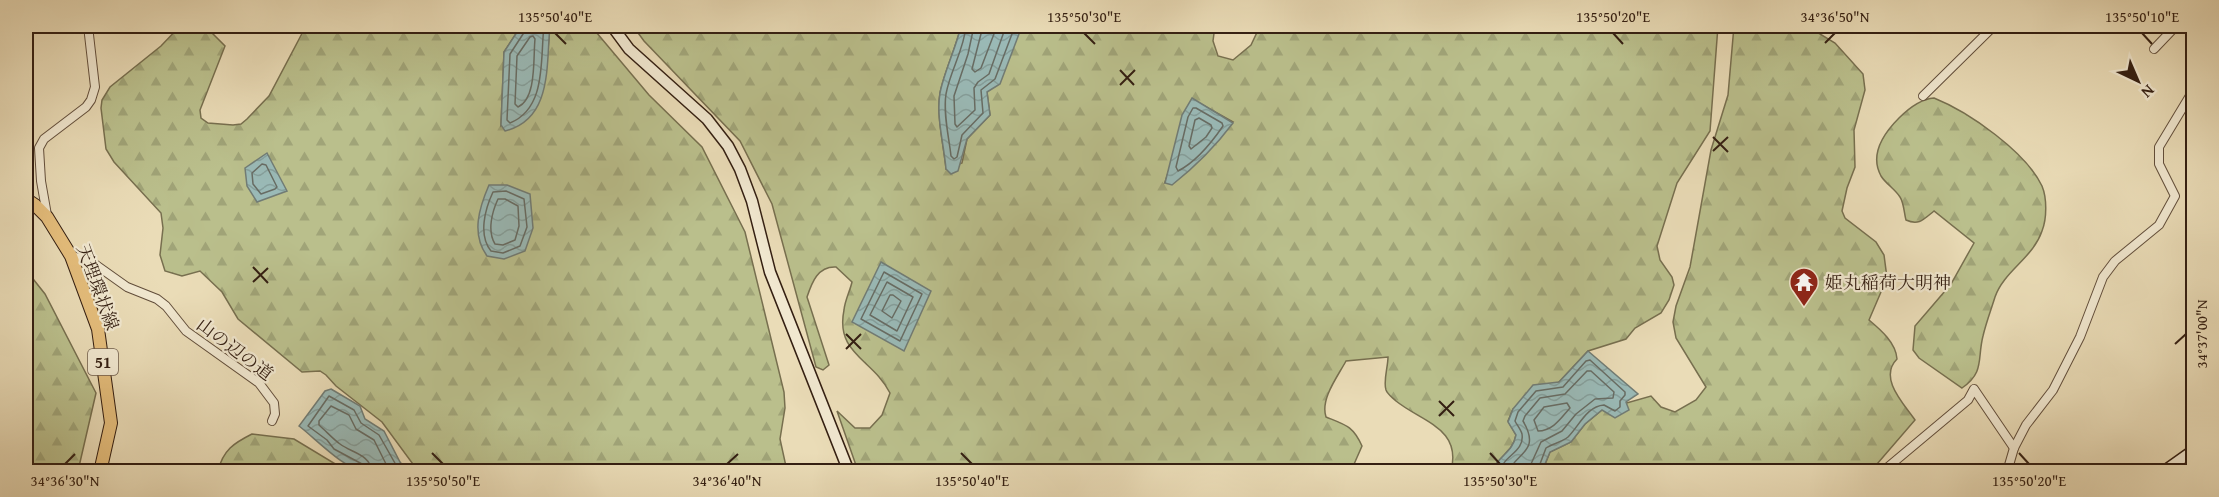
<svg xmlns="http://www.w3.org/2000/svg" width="2219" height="497" font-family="'Gentium Book Plus','Noto Serif JP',serif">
	<defs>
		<pattern id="forest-firs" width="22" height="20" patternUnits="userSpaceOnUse" patternTransform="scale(1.5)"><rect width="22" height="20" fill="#babf8c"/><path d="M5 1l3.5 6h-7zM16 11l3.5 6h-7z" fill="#a0a478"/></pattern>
		<pattern id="water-waves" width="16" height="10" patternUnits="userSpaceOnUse" patternTransform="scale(1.5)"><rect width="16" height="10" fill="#9abab7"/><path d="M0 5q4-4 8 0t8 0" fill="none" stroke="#859f9c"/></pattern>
	</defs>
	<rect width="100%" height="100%" fill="#eadcb7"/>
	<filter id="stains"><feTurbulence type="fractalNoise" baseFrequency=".00333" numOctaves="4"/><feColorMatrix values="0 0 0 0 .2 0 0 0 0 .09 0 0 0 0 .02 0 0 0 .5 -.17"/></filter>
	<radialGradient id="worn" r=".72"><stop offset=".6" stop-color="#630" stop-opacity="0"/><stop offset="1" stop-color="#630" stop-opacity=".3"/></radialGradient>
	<!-- forest -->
	<g fill="url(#forest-firs)" stroke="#776f4f" stroke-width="1.5" fill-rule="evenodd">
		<path d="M180,26H205L225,46L200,110L201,118L208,123L233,125L241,124L247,119L269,96L306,26H521L504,52L501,125L548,49L550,26H591L649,95L702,147L745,232L784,392L785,408L780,439L787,471H418L382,422L336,386L326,375L320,371L302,372L238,319L222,292L200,271L182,276L165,271L160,255L163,228L161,213L114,162L106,149L101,108L102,100L110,87L161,46Z"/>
		<path d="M633,26H961C956,48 944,72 940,93C936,115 944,147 946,169L962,163L967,139L990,115L987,92L1022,26H1215L1213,41L1218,56L1233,60L1251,45L1260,26H1718L1710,131L1677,183L1657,246L1660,260L1672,277L1674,285L1669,300L1661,313L1635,328L1626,339L1588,351L1559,382L1513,409L1508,421L1516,435C1513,451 1502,454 1494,467L1497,472L1451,471C1462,428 1422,422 1396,401C1392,397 1388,395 1386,390C1383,381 1388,367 1388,357L1346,361C1338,376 1320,399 1326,417C1346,425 1353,426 1362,446L1351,471H858L837,411L855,428H870L882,415L890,393C873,359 835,354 844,310C845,300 850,291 852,282L836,267C818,266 812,282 807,297L829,365L823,370L816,367L772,204L740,141L644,41ZM1192,99L1233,122L1165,182Z"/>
		<path d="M1734,26H1807L1835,43L1863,74L1865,90L1854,130L1855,167L1847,188L1842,211L1845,218L1876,242L1884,255L1887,278L1869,320C1881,330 1896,343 1897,359C1878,378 1904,404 1915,420L1871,471L1542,472L1550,452L1571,442L1585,424L1602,410L1651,396L1661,407L1675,412L1696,400L1706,387L1676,338L1673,322L1676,306L1690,267L1711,150L1728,95Z"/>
		<path d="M1934,98C1969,112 2026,152 2042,186C2047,198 2047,218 2042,231C2033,258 2004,271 1995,297C1991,310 1986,323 1983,336C1977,359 1985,372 1962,388L1919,358L1913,350L1915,326L1951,284L1974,243L1934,211C1924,219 1919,226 1906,220C1904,213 1904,203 1900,197C1895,189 1886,184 1881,176C1869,154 1884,133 1899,118C1908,109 1921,99 1934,98Z"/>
		<path d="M26,270L45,294L96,393L78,471H26Z"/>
		<path d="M252,434L294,439L347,471H218C223,450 234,443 252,434Z"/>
	</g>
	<!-- water -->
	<g fill="url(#water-waves)" stroke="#717c75" stroke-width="1.5">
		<path d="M521,26H550C546,64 553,119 505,131L501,125L504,52Z"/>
		<path d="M961,26H1022L1000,84L987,92L990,115L967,139L958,171L951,174L946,169C944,145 936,117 940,93C944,72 956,48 961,26Z"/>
		<path d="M1192,98L1233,123C1215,147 1196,166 1172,185L1165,183L1182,115Z"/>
		<path d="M267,153L287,191L257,202L247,186L245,168Z"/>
		<path d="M489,185H507L530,194L533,228L525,251L504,259L487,256C471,234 479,208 489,185Z"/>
		<path d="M881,262L931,291L904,351L852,322Z"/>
		<path d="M1588,351L1638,394L1626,402L1629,410L1615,418L1602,410L1585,424L1571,442L1550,452L1542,471H1497L1494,467C1502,454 1513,451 1516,435L1508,422L1513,409L1533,385L1559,382Z"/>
		<path d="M331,389L360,406L365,419L384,431L400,462L408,471C394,472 379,473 365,472C344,469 316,439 299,426L325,391Z"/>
	</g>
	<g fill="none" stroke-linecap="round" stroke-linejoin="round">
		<!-- shore -->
		<g stroke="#676c64" stroke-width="1.5">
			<path d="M526,26L525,31L510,54L507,120L510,123C547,108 540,59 544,26"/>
			<path d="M966,26C964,50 950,71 946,94C943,114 949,137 951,156L954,159L957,157L962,135L983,113L981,90L995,79L1015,26"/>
			<path d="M974,26L968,54L954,96L955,124L957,127L975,110L974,88L978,82L989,74L1006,26"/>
			<path d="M983,26L972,69L975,72L981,68L997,26"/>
			<path d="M533,36L535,39C533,58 537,98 518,107L515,104L517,56L530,37Z"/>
			<path d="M1193,108H1196L1222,123L1223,126C1212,142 1196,162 1178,171L1176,167L1188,117Z"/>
			<path d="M1199,118L1211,125L1212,128L1206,137L1191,149L1189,146L1195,120Z"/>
			<path d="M262,164L266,165L277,187L275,189L261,194L253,184L252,173Z"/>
			<path d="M506,191L524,199L527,227L520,246L503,253L491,251C478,235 485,209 493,192Z"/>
			<path d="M498,199H505L518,206L519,226L515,240L503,245L495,244C487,231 492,212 498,199Z"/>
			<path d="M884,272L922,294L900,341L861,319Z"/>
			<path d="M887,282L913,297L897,331L870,315Z"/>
			<path d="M890,295H893L901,301L892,318L882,311Z"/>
			<path d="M1567,403L1570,408C1561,418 1553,431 1538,431L1534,420L1544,407Z"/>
			<path d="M364,472L362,464L334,449L327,440L308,426L329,396L354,410L361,423L379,435L400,472"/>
			<path d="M372,472C370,454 352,453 340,444C333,439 326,431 319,425V421L331,406L349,415L356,429L374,440L390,472"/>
			<path d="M1501,472C1501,456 1525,453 1522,434C1521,430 1517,425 1515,421L1518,412L1536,391L1563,387L1586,361L1590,360L1625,392V395L1620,401V407L1615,411L1604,405C1587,406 1579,426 1568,437C1562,442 1552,444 1546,448L1537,472"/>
			<path d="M1509,472C1514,453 1542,453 1523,421L1525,416L1540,398L1565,394L1587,371H1591L1614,392L1613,398L1595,399L1576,414L1562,431L1541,442L1531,464L1530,472"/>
		</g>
		<!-- street casing -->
		<g stroke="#624e3b" stroke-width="10">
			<g id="street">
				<path d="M2154,49L2176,26"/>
				<path d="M1923,96L1994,26"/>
				<path d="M47,215L41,181L39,148L44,139L86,107L91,100L95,87L88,26"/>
				<path d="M71,256L89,260L127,287L157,299L166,306L186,331L259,383L274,403L275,414L272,421"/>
				<path d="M1882,472L1968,400L1974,389L2014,448"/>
				<path d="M2007,472L2014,448L2026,425L2053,390L2080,337L2103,277L2115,261L2159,225L2175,196L2159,164V147L2194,89"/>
			</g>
		</g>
		<!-- secondary casing -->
		<g stroke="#341f12" stroke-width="13">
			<g id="secondary">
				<path d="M612,26L629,49L707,119L728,146L740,169L752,201L770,272L849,472"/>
				<path d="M2163,472L2194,450"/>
			</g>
		</g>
		<!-- primary casing -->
		<g stroke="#341f12" stroke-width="14">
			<path id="primary" d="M26,199L35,205L47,217L71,256L98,329L111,423L100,472"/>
		</g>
		<!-- highway casing -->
		<g stroke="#341f12" stroke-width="17">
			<path id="highway" d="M2185,472L2194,465"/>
		</g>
		<!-- street -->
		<use href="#street" stroke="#f1e8d0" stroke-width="8"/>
		<!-- secondary -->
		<use href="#secondary" stroke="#f1e8d0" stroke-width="10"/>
		<!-- primary -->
		<use href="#primary" stroke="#e5be7c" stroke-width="12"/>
		<!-- highway -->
		<use href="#highway" stroke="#e5be7c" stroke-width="15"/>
	</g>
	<!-- ticks -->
	<path fill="none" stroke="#341f12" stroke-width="2" d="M555,33L566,44M1084,33L1095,44M1613,33L1623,44M2142,33L2152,44M1825,43L1835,33M1120,70L1134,85M1120,85L1135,70M1713,137L1728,152M1713,151L1728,137M253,267L268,283M253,282L268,268M846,334L861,349M2175,344L2186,334M846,349L861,334M1439,401L1454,416M1439,416L1454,401M432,453L443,464M961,453L972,464M1490,453L1500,464M2019,453L2029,464M65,464L75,454M727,464L738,454"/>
	<!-- icons -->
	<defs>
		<g id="temple-pin" transform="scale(1.5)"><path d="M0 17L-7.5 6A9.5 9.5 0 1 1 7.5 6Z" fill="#8f2418" stroke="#f1e8d0"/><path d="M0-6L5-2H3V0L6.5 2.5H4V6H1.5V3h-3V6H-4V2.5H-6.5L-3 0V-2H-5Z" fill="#fff"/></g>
	</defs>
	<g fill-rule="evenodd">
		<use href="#temple-pin" x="1804" y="282"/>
	</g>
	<g text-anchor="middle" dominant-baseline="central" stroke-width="4.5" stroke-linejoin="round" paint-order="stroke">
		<!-- shield labels -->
		<rect fill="#f1e8d0" stroke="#6d5b4b" stroke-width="1.5" x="88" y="349" width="30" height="26" rx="4.5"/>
		<g font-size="16" font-weight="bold" fill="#341f12">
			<text x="103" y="362">51</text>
		</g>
		<!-- poi labels -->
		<g font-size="18" fill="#341f12" stroke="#f1e8d0" text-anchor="start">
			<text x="1825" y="282">姫丸稲荷大明神</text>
		</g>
		<!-- street labels -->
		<g font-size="18" fill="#341f12" stroke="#f1e8d0">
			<text transform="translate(98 287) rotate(70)">天理環状線</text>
			<text transform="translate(235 349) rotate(37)">山の辺の道</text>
		</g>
	</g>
	<!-- margin -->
	<rect width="2219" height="497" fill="none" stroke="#eadcb7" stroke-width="66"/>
	<!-- north arrow -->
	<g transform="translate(2138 81) rotate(136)" stroke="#f1e8d0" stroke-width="4.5" paint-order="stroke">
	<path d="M0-4.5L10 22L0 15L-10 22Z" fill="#341f12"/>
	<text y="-9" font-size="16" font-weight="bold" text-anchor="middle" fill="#341f12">N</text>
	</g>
	<rect x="33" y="33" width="2153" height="431" fill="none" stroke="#341f12" stroke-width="2"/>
	<g font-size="15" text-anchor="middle" fill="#341f12">
		<text x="555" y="22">135°50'40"E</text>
		<text x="1084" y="22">135°50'30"E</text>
		<text x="1613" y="22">135°50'20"E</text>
		<text x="1835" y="22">34°36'50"N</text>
		<text x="2142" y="22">135°50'10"E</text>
		<text transform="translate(2202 334) rotate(-90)" y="5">34°37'00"N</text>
		<text x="65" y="486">34°36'30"N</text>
		<text x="443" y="486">135°50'50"E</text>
		<text x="727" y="486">34°36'40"N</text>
		<text x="972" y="486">135°50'40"E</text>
		<text x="1500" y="486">135°50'30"E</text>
		<text x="2029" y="486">135°50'20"E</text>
	</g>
	<rect width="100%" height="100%" filter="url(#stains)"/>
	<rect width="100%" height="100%" fill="url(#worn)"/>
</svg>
